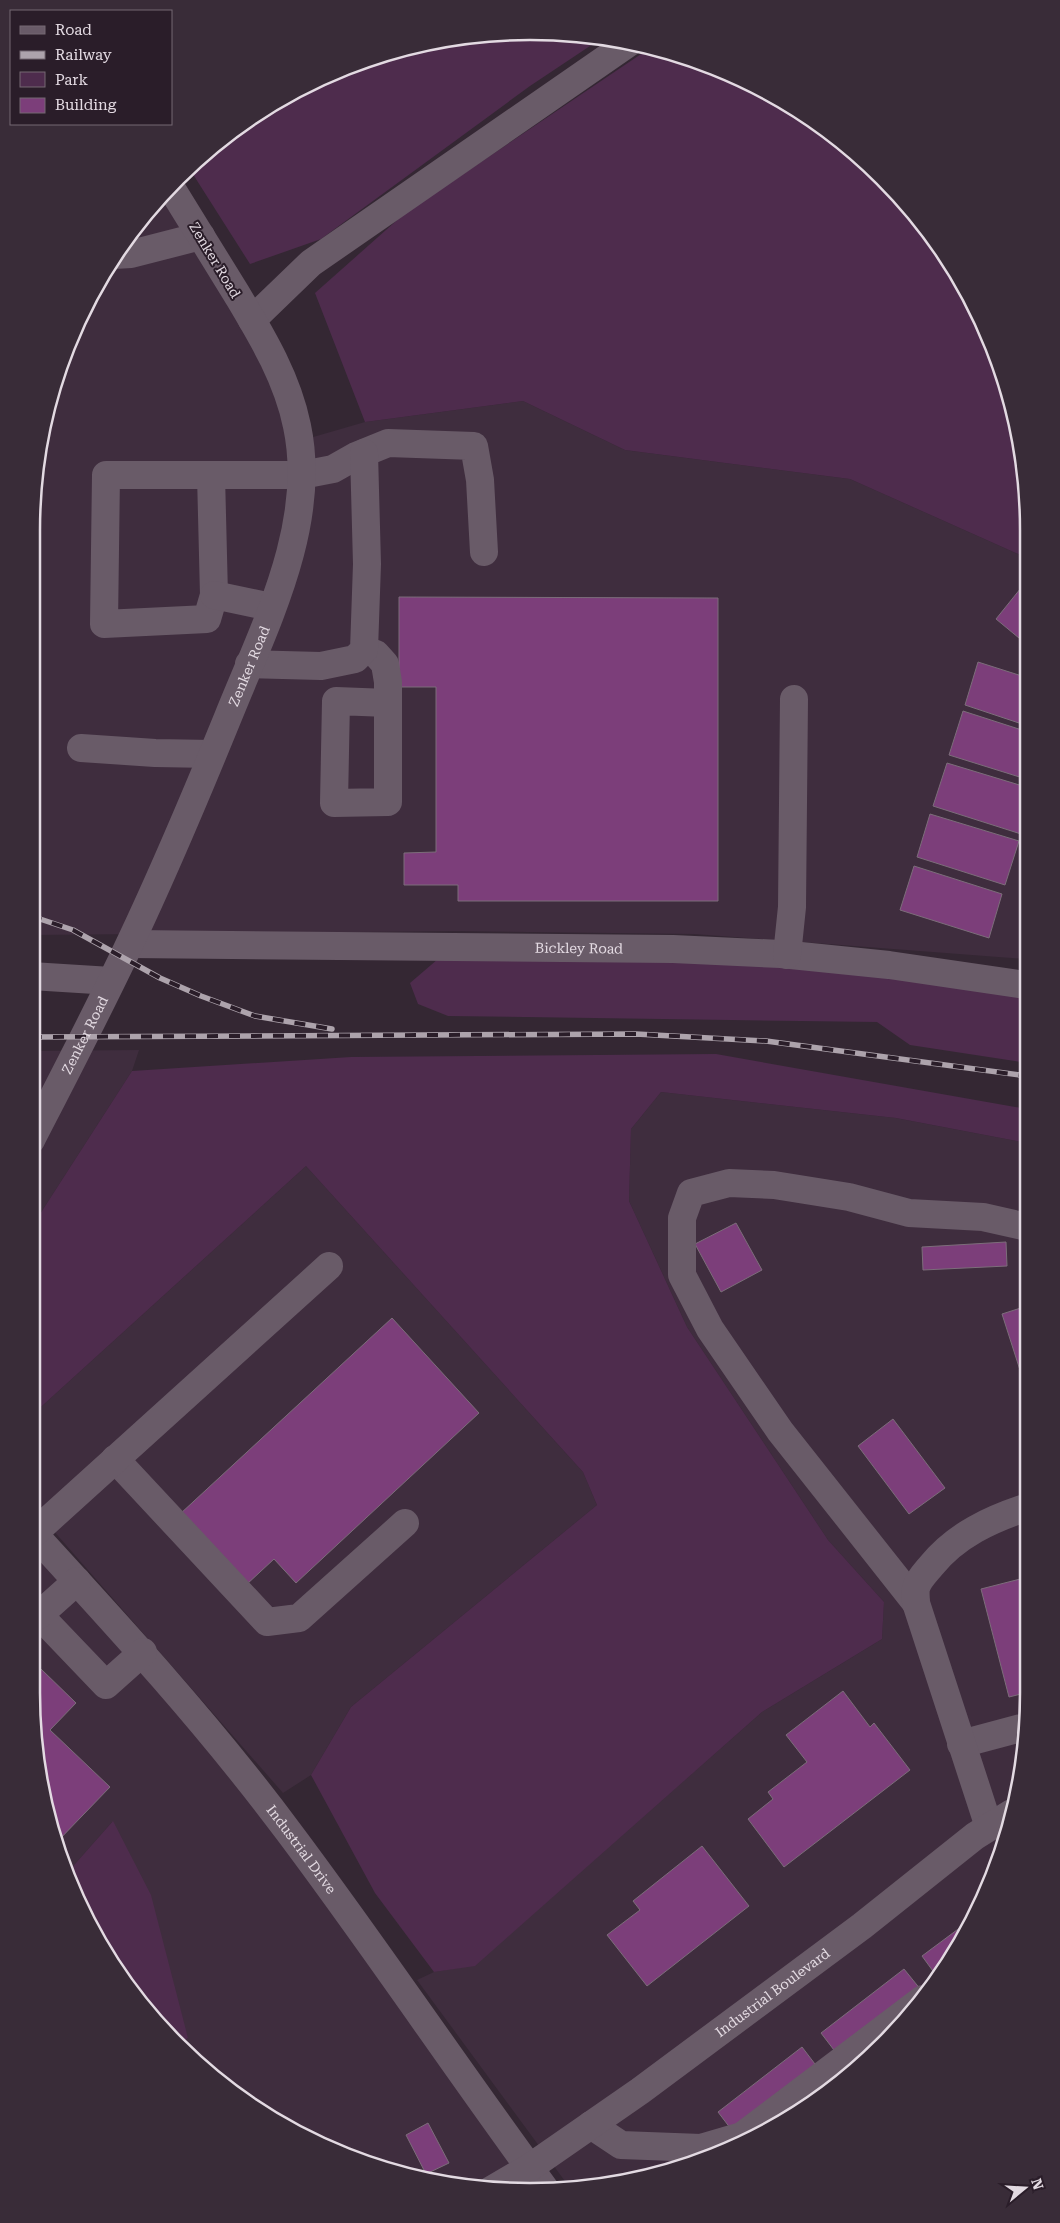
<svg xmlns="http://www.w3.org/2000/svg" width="1060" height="2223" font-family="'Roboto Serif',serif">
	<rect width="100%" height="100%" fill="#342733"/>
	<!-- built -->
	<g fill="#3f2d3e">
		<path d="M163,195L222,283L282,408L289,444L365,422L523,401L625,450L850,479L1025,557L1026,959L694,934L459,931L31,935V530L41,432L69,339L115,253Z"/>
		<path d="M139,1050L132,1071L31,1228V1051Z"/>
		<path d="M661,1092L896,1118L1027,1143L1029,1693L1019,1791L991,1884L945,1970L905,2022L833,2089L751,2140L690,2165L595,2187L570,2188L417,1980L434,1972L475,1965L762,1712L882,1639L884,1602L828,1540L687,1327L629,1201L631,1129Z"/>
		<path d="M306,1166L583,1472L597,1505L351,1707L311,1775L283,1793L31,1505V1416Z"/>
		<path d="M31,1545L190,1719L535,2189L498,2191L432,2182L339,2154L253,2108L201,2068L178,2044L188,2038L112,1822L67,1873L58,1854L41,1790L31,1693Z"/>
	</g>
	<!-- green -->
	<g fill="#4e2c4d">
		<path d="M530,31L602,38L530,86L321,239L250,264L189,168L253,115L339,69L433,41Z"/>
		<path d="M650,48L721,69L834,134L926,227L991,339L1024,465L1025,557L850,479L625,450L523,401L365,422L315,293L404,214Z"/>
		<path d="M452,947L673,949L1026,985L1027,1063L910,1045L877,1022L448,1016L418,1004L410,983Z"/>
		<path d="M716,1054L1027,1109V1143L896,1118L661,1092L631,1129L629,1201L687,1327L828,1540L884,1602L882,1639L762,1712L475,1966L434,1972L375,1893L311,1775L351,1707L597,1505L583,1472L306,1166L31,1416V1228L132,1071L351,1057Z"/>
		<path d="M113,1821L151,1895L188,2038L178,2044L134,1997L98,1942L67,1873Z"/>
	</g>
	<!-- building -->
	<g fill="#7c3e7a" stroke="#7c6d7a">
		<path d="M39,452V878H31V530Z"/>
		<path d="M1025,583V643L996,619Z"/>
		<path d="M399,597L718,598V901H458V885H404V853L436,852V687H399Z"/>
		<path d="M978,662L1025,677V725L965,705Z"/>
		<path d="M963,711L1025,731L1026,779L949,755Z"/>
		<path d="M947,763L1026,787V820L1021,834L933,806Z"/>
		<path d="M930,814L1019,841L1005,885L917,857Z"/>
		<path d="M914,866L1002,894L989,938L900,910Z"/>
		<path d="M736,1223L762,1270L721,1292L695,1244Z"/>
		<path d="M1006,1242L1007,1266L923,1270L922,1247Z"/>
		<path d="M1027,1306L1028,1395L1002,1314Z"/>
		<path d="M392,1318L479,1413L296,1583L274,1559L246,1585L180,1514Z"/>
		<path d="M893,1419L945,1488L909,1514L858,1446Z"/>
		<path d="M1028,1577L1029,1692L1009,1697L981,1589Z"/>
		<path d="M41,1669L76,1703L50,1730L110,1787L55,1844L41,1790L31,1693V1680Z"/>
		<path d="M843,1691L870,1727L874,1723L910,1770L784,1867L748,1819L773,1799L768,1792L807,1762L786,1735Z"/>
		<path d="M702,1846L749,1906L647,1986L607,1935L640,1910L633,1901Z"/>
		<path d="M973,1918L945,1970L938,1978L922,1956Z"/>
		<path d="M904,1969L921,1990L837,2054L821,2033Z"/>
		<path d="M802,2047L818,2068L734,2133L718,2112Z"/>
		<path d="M831,2085L833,2089L800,2110Z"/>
		<path d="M428,2123L449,2163L426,2174L406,2135Z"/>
	</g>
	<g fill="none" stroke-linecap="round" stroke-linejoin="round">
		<!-- minor -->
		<g stroke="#695b68" stroke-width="28">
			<path d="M114,255L131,254L201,236"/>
			<path d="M252,320L311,263L630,42"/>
			<path d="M211,475L214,595L207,619L104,624L106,475H302L333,469L356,456L388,443L474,446L480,480L484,552"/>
			<path d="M214,595L271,607"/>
			<path d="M364,650L376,654L385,664L388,682V802L334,803L336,701L388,703"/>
			<path d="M249,664L321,666L355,659L364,650L367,564L364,453"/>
			<path d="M81,748L155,753L212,754"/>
			<path id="s1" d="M130,944L673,949L781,954L889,965L1026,985"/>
			<path d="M787,955L792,907L794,699"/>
			<path d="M31,976L111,981"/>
			<path id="s2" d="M31,1140C65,1074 99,1009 130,943C165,869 197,793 228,717C264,627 318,525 297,426C287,377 261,335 236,293C214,257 192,222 170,186"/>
			<path d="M115,1459L267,1622L299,1618L405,1523"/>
			<path id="s3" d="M31,1531C120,1628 209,1725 288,1831C376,1948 458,2071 545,2189"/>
			<path d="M34,1533L329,1266"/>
			<path d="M916,1603L780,1431L710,1329L682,1275V1218L691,1193L729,1183L774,1185L849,1197L909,1213L983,1217L1027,1227"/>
			<path d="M39,1615L106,1685L143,1652"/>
			<path d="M31,1619L39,1615L77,1581"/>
			<path d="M961,1744L1025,1727"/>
			<path d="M989,1827L916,1603C916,1599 915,1593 916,1588C918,1580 926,1572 931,1566C956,1535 991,1519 1028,1507"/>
			<path d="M591,2125L621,2145L701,2148L742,2136L923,1999"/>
			<path id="s4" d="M491,2190L529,2168L640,2091L862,1926L975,1836L1012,1813"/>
		</g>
		<!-- rail casing -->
		<g stroke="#ada3ac" stroke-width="5.5">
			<g id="rail">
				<path d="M31,916L73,930L160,978L201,996L255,1016L332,1029"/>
				<path d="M31,1037L636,1034L766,1041L1027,1076"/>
			</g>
		</g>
		<!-- rail -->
		<use href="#rail" stroke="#2a1d29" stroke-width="4" stroke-dasharray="11" stroke-linecap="butt"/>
	</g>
	<g text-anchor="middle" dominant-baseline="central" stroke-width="4" stroke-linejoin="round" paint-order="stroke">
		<!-- street labels -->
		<g font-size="14" fill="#e3dae2" stroke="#2a1d29">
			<text transform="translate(215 260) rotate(59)">Zenker Road</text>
			<text stroke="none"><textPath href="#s2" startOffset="522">Zenker Road</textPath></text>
			<text stroke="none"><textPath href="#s1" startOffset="449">Bickley Road</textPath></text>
			<text stroke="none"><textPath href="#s2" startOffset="118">Zenker Road</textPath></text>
			<text stroke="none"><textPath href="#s3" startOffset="418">Industrial Drive</textPath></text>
			<text stroke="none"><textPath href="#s4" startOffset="344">Industrial Boulevard</textPath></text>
		</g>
	</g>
	<!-- crop -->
	<path d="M0 0H1060V2223H0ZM530 40H530A490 490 0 0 1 1020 530V1693A490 490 0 0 1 530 2183H530A490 490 0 0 1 40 1693V530A490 490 0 0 1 530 40Z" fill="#392c38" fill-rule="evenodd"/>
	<path fill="none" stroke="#e3dae2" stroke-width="2.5" d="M530 40H530A490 490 0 0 1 1020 530V1693A490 490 0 0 1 530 2183H530A490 490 0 0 1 40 1693V530A490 490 0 0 1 530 40Z"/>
	<!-- legend -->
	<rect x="10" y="10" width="162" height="115" fill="#2a1d29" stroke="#746973"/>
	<rect x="20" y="26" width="25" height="8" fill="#695b68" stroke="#746973"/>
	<text x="55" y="35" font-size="15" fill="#e3dae2">Road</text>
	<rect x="20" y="51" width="25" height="8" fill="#ada3ac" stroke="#746973"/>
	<text x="55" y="60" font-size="15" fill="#e3dae2">Railway</text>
	<rect x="20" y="72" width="25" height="15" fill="#4e2c4d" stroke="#746973"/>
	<text x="55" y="85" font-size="15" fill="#e3dae2">Park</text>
	<rect x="20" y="98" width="25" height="15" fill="#7c3e7a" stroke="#746973"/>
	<text x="55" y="110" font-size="15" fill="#e3dae2">Building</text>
	<!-- north arrow -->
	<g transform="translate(1025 2188) rotate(72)" stroke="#2a1d29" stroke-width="4" paint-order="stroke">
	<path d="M0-4L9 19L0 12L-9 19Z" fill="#e3dae2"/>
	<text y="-8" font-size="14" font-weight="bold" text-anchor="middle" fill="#e3dae2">N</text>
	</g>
</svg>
